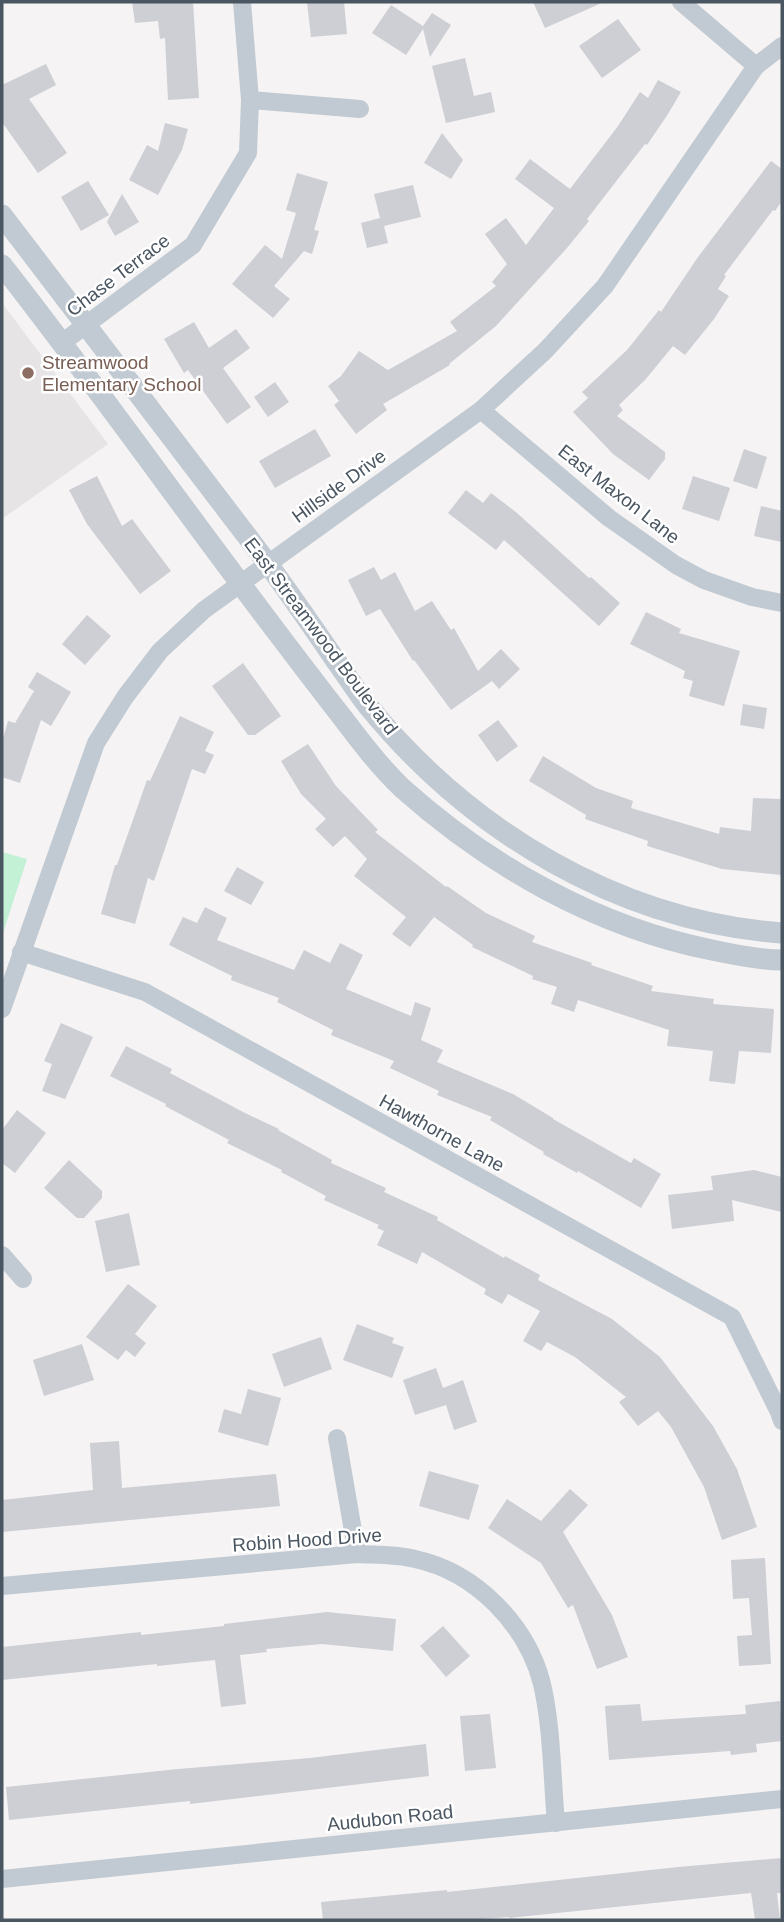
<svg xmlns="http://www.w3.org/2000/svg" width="784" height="1922" font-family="Arial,sans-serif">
	<rect width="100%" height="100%" fill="#f5f3f3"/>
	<!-- education -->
	<path fill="#e6e4e5" d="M2,303L108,444L2,519Z"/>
	<!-- green -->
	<path fill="#c3f1d5" d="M2,852L27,859L2,936Z"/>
	<!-- building -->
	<g fill="#cdcfd5">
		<path d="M132,2H193L199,98L168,100L165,38L160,39L158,21L135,23Z"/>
		<path d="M307,2H344L347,34L311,37Z"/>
		<path d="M533,2H604L545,28Z"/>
		<path d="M391,5L423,26L432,13L451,25L430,57L423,29L406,55L372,33Z"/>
		<path d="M618,19L641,50L602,78L579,46Z"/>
		<path d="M465,58L474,96L491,92L495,112L446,123L432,66Z"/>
		<path d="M46,64L56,85L29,99L67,153L38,173L2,122V85Z"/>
		<path d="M658,80L681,92L668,114L647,145L645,144L587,219L589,221L567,248L496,326L449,364L450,365L383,404L387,410L356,434L334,405L339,401L328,386L341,376L359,351L388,370L457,331L450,322L496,286L492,282L507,264L485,234L506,218L526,245L554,208L515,179L530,159L570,189L618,126L640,92L648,98Z"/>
		<path d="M165,123L188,129L182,150L158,195L129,180L147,145L158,151Z"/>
		<path d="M442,133L463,160L451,179L424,163Z"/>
		<path d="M771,161L782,169V201L775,211L773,210L724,275L726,276L718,289L729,296L714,319L685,355L673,346L645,380L619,405L623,410L617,416L665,452V459L649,480L613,454L573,412L588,398L582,392L627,350L659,310L661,312L698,257Z"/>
		<path d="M297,173L328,182L314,230L319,231L312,254L304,251L274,286L290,299L273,318L232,284L265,245L282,259L296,213L286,210Z"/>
		<path d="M88,181L109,215L81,231L61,197Z"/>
		<path d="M413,185L421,217L384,226L388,243L367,248L361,223L380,218L374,194Z"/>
		<path d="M122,194L139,222L115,236L107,222Z"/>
		<path d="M194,322L209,348L236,329L250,348L223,368L251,407L227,424L188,370L184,373L164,339Z"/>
		<path d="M275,382L289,402L268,417L254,397Z"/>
		<path d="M315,429L331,456L275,488L259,461Z"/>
		<path d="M744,449L767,457L757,489L733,481Z"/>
		<path d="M97,476L122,526L132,519L171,571L140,594L87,524L69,490Z"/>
		<path d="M693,476L730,488L719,521L682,509Z"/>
		<path d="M466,490L483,503L491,493L517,513L589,578L591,577L620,603L599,626L504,540L496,550L448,513Z"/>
		<path d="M761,506L782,511V542L754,536Z"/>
		<path d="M374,567L381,580L395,572L415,611L432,601L451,630L454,628L478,671L501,649L520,669L499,689L492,681L451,710L414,660L413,661L380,609L366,616L348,580Z"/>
		<path d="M646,612L681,629L679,633L740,651L724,706L689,696L693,681L683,678L685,671L630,644Z"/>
		<path d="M87,615L111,636L85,665L62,644Z"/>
		<path d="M243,663L281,716L255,735H248L212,686Z"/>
		<path d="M37,672L71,692L51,726L41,720L20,783L2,777V742L8,721L15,723L34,691L28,687Z"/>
		<path d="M743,704L767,708L764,729L740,725Z"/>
		<path d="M180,716L214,732L205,751L214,755L205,774L192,769L154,881L148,878L135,924L101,914L115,865H117L147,780L150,781Z"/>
		<path d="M498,720L518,746L497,762L478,735Z"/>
		<path d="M308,744L336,786L378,830L375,832L446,887L447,886L486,913L535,936L532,942L592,963L591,965L653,986L651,991L714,999L713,1004L774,1009L771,1053L739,1051L735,1084L709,1081L713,1051L667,1046L669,1030L578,1000L574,1012L551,1004L557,987L532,979L533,976L472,947L473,945L434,917L410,947L392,934L406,917L354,876L367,859L345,836L333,847L315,829L326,819L301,794L281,761Z"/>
		<path d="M543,756L596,788L633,801L631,808L719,834L720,827L751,831L753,798L782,799V875L722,869L647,846L648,841L585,819L586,815L529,781Z"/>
		<path d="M237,867L264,882L251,905L224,891Z"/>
		<path d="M205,907L227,918L217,940L294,970L304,950L330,963L340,943L363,955L346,989L411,1016L415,1002L431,1008L421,1040L443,1050L437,1062L513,1094L553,1118V1119L631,1163L634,1158L661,1174L641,1208L578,1171L577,1173L543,1154L544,1152L490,1120L492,1117L437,1095L439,1091L390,1068L394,1061L331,1035L333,1030L277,1002L279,998L231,980L232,976L169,945L183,917L197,923Z"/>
		<path d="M61,1023L93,1037L65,1099L42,1091L52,1064L44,1061Z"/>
		<path d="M126,1046L172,1069L170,1073L243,1112L279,1129L278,1130L332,1160L331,1163L386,1188L384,1192L438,1217L437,1220L504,1258L505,1256L540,1275L538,1280L612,1319L660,1357L713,1426L737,1469L757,1527L722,1540L704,1487L671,1427L658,1411L638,1426L619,1402L626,1397L575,1357L547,1342L541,1351L523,1341L540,1311L508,1294L502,1304L484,1294L486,1289L422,1252L417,1264L377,1245L384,1231L377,1228L379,1225L324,1200L326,1196L281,1172L282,1170L227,1143L229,1140L165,1106L166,1104L110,1076Z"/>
		<path d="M17,1110L46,1133L15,1173L2,1163V1130Z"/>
		<path d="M69,1160L102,1191V1198L84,1218H77L44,1188Z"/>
		<path d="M754,1170L782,1177V1212L732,1200L734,1221L672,1229L668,1195L713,1190L711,1176Z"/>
		<path d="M129,1213L140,1265L106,1272L95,1221Z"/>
		<path d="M128,1284L157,1306L135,1334L146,1343L135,1357L126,1350L118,1360L86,1337Z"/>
		<path d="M357,1324L394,1338L392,1343L404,1347L392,1378L343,1360Z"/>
		<path d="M321,1337L332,1369L284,1387L272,1354Z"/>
		<path d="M82,1344L94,1380L44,1396L33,1360Z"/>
		<path d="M436,1368L443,1388L463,1380L477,1422L454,1430L446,1405L415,1415L403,1380Z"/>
		<path d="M248,1389L281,1398L268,1446L218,1432L224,1409L241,1414Z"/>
		<path d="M119,1441L122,1488L276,1474L280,1506L2,1532V1500L93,1490L90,1443Z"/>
		<path d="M429,1471L479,1485L469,1520L419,1506Z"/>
		<path d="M570,1489L588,1505L563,1532L612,1615L628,1657L597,1669L573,1605L568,1608L541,1563L488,1528L507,1499L541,1521Z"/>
		<path d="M765,1558L771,1664L739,1666L737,1636L752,1635L749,1598L733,1599L731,1560Z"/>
		<path d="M327,1612L396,1619L393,1651L322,1644L266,1649L267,1652L240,1655L246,1704L221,1707L215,1660L157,1666V1664L2,1680V1647L141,1632V1635L224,1626V1624Z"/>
		<path d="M443,1626L470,1656L446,1677L420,1646Z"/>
		<path d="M780,1701L782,1741L756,1744L757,1752L731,1755L730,1751L609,1760L605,1706L640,1704L642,1721L746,1714L745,1705Z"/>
		<path d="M490,1714L496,1768L465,1771L460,1716Z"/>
		<path d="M426,1744L429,1776L190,1804V1801L9,1820L6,1787L178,1769L310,1758Z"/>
		<path d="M782,1858V1893H777L780,1920H755L751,1893L509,1918V1917L466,1920H323L321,1902L447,1890V1892L678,1867Z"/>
	</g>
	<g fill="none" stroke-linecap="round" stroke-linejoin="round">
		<!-- minor -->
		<g stroke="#c1cad2" stroke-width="18">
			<path d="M681,2L756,66"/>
			<path d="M250,100L360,109"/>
			<path d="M63,342L193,245L248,153L250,100L242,2"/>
			<path d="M481,410L609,518L676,565L704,580L752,597L782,603"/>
			<path d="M21,952L145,992L732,1317L779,1412L782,1421"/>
			<path d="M2,1009L96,743L125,697L160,651L204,610L481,410L545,351L605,286L756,66L782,46"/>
			<path d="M2,1255L23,1279"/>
			<path d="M337,1438L357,1554"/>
			<path d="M2,1586L357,1554C376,1555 396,1554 415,1559C476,1572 527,1625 542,1684C552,1727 552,1778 556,1823"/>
			<path d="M2,1879L782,1799"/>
		</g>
		<!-- tertiary -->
		<g stroke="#c1cad2" stroke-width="21">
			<path d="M2,215C86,326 171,437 256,548C284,585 310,623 336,661C347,676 357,692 368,706C471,832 619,921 782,933"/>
			<path d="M2,265C96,385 184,510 276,631C298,660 320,689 342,717C361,742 380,767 402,788C489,866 597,927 712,950C735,955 759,960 782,960"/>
		</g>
	</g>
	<!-- markers -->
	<circle fill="#8d6e63" stroke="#fff" stroke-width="2.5" cx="28" cy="373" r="7"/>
	<g text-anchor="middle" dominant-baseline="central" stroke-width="5" stroke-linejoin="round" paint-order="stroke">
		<!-- street labels -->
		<g font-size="19" fill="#4a5661" stroke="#fff">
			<text transform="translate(118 275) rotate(-37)">Chase Terrace</text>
			<text transform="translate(339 486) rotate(-36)">Hillside Drive</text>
			<text transform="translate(619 494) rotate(38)">East Maxon Lane</text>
			<text transform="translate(321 636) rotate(53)">East Streamwood Boulevard</text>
			<text transform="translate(442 1133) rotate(29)">Hawthorne Lane</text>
			<text transform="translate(307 1540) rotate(-4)">Robin Hood Drive</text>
			<text transform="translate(390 1818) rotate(-6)">Audubon Road</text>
		</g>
		<!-- education labels -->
		<g font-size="19" fill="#785e54" stroke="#fff" text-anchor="start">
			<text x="42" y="362">Streamwood<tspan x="42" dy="22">Elementary School</tspan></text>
		</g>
	</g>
	<!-- border -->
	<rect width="784" height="1922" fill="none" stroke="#4a5661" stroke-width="7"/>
</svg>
